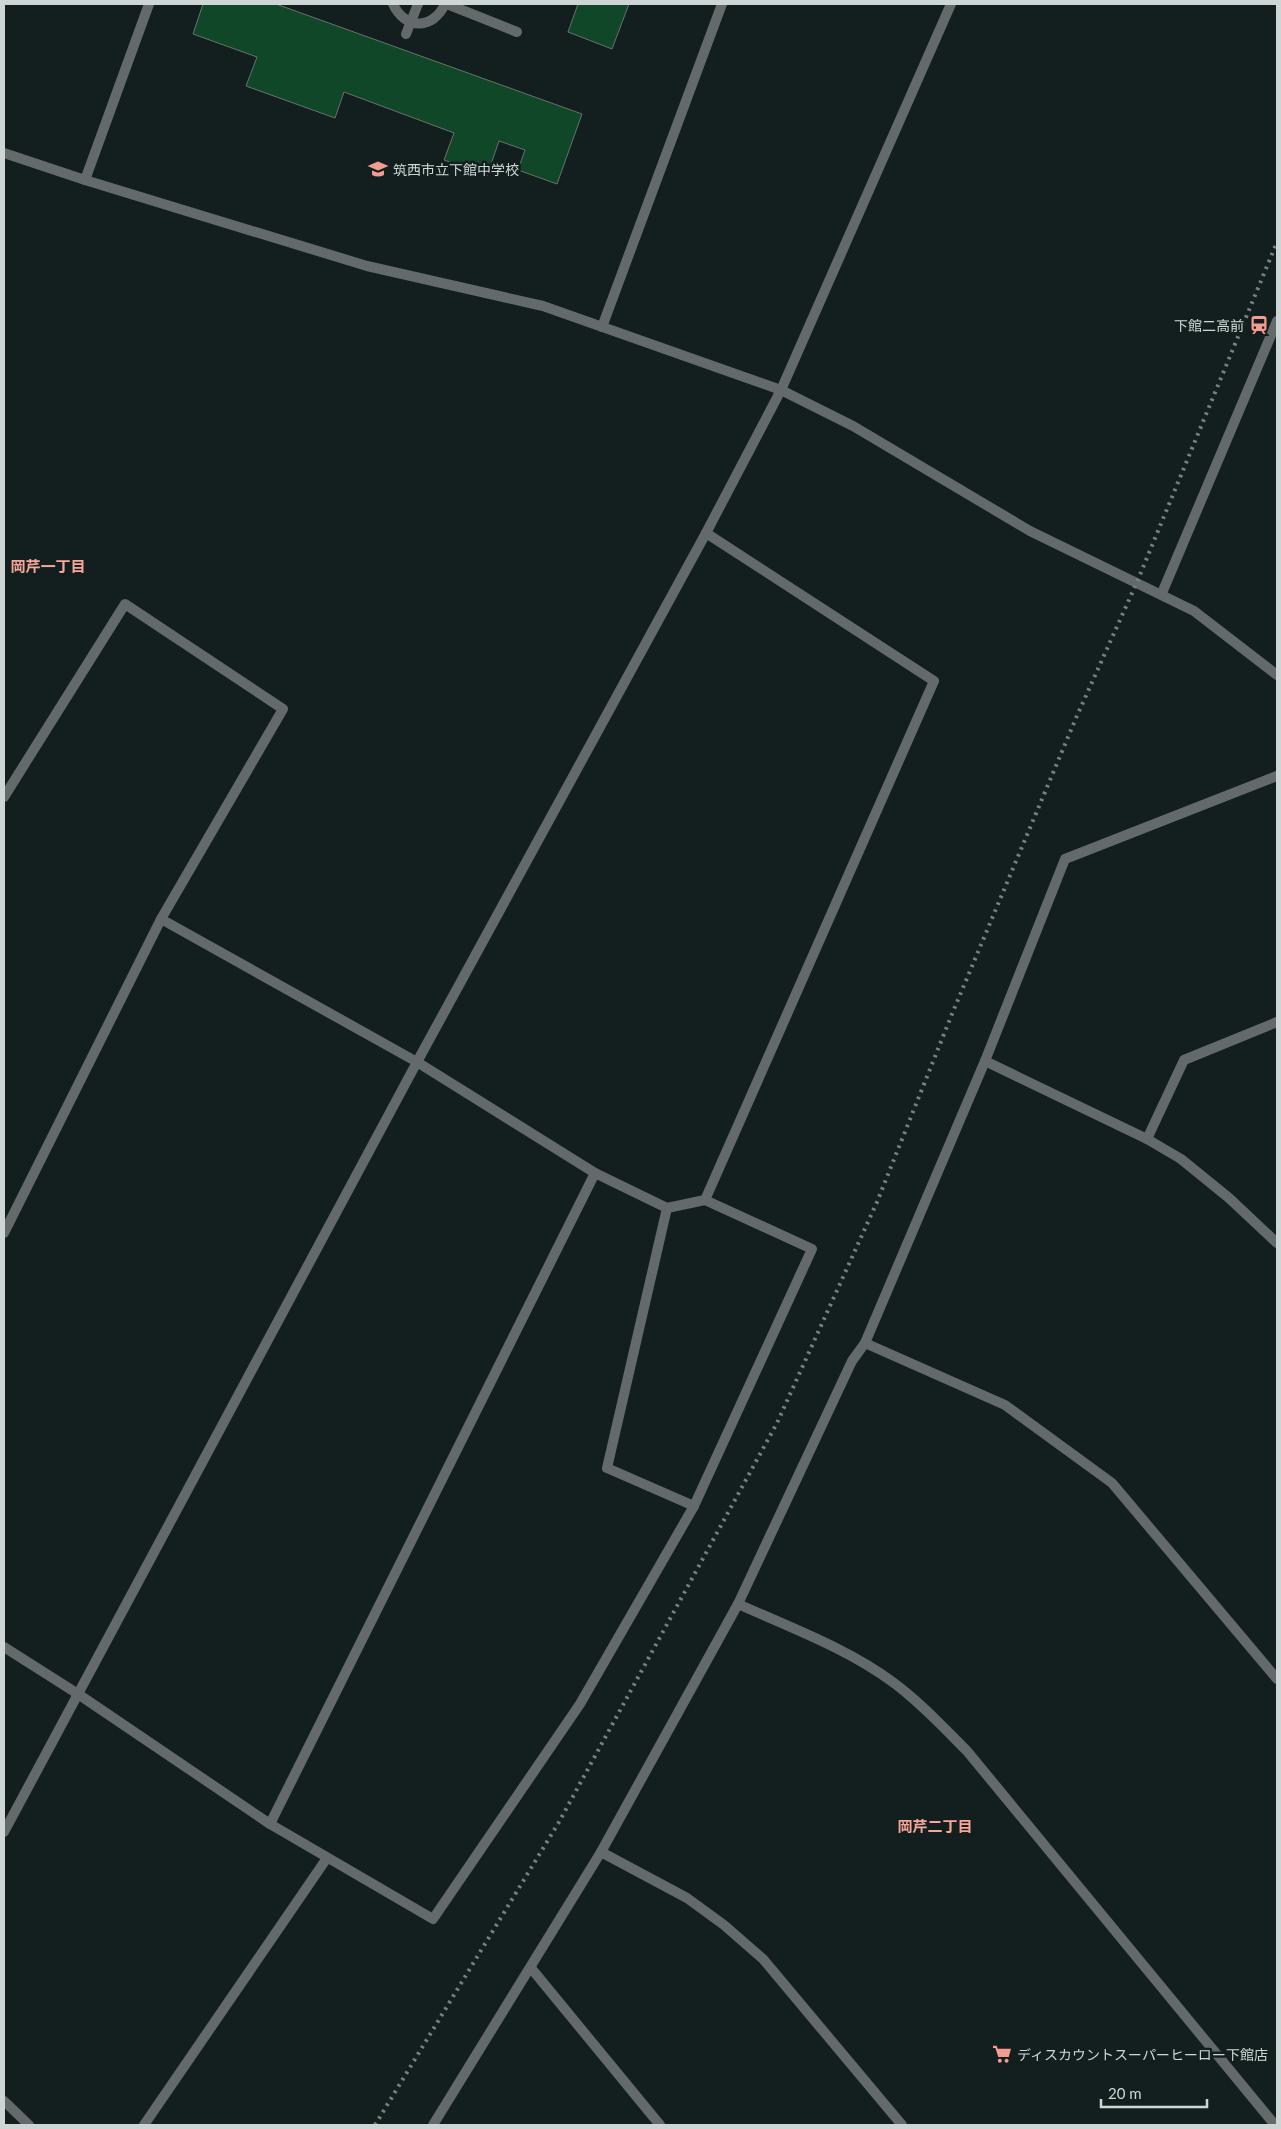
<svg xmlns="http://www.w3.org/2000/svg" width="1281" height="2129" font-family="Lato,'Noto Sans JP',sans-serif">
	<rect width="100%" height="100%" fill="#131f1e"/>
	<!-- building -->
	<g fill="#114729" stroke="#68726b">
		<path d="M203,4H276L582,114L557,184L518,170L525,150L499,141L487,176L444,160L454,133L344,92L335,118L246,86L257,57L193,34Z"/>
		<path d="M578,4H629L612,49L568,32Z"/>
	</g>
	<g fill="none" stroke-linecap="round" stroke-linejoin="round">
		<!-- service -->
		<g stroke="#646a6b" stroke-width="10">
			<path d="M393,4C405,30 433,30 445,4"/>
			<path d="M447,4L517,32"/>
			<path d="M406,34L418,4"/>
			<path d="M85,180L149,4"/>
			<path d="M602,327L722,4"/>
		</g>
		<!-- minor -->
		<g stroke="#646a6b" stroke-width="10">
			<path d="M4,153L85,180L367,266L543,306L781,390L853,426L1030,531L1194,611L1277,675"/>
			<path d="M1162,593L1277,321"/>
			<path d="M4,797L125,604L283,709L161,919L417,1062L595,1173L270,1824"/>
			<path d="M985,1061L1147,1139L1181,1159L1229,1198L1277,1243"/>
			<path d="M417,1062L706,533L781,390L951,4"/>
			<path d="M1147,1139L1184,1060L1277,1022"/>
			<path d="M595,1173L667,1208L607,1468L694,1506"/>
			<path d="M667,1208L705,1200"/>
			<path d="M4,1233L161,919"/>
			<path d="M865,1343L1005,1405L1112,1483L1277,1679"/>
			<path d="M738,1604C789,1627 849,1649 894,1683C921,1703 944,1728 967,1751L1275,2125"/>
			<path d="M4,1647L78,1694L270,1824L433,1919L580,1704L694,1506L812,1249L705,1200L934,681L706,533"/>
			<path d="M601,1852L687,1898L724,1925L763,1959L902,2125"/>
			<path d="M531,1968L660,2125"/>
			<path d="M144,2125L327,1858"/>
			<path d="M433,2125L601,1852L738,1604L852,1361L865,1343L985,1061L1065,859L1277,776"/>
		</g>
		<!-- tertiary -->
		<g stroke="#646a6b" stroke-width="10">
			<path d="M4,1832L417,1062"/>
			<path d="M4,2101L29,2125"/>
		</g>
		<!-- rail -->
		<path stroke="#778180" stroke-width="4" stroke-dasharray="2.5 5" stroke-linecap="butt" d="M375,2125L559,1822L777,1423L877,1202L952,1014L1076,718L1137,582L1277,242"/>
	</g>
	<!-- icons -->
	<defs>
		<g id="school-bare" transform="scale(1.5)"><path d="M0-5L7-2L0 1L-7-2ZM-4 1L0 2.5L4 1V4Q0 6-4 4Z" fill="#f59c91" stroke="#131f1e" stroke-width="2.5" paint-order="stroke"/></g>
		<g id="station-bare" transform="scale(1.5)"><path d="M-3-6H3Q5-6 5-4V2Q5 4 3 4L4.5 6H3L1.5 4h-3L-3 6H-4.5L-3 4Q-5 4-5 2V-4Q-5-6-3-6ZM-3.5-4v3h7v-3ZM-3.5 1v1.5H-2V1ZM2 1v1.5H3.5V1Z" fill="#f59c91" stroke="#131f1e" stroke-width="2.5" paint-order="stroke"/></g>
		<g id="supermarket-bare" transform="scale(1.5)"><path d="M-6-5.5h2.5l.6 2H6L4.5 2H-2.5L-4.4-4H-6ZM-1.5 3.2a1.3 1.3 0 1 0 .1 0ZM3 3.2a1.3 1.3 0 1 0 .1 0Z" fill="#f59c91" stroke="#131f1e" stroke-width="2.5" paint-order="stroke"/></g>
	</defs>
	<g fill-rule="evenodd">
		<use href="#school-bare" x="378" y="169"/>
		<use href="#station-bare" x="1259" y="325"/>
		<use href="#supermarket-bare" x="1002" y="2054"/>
	</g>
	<g text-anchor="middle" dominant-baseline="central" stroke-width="5" stroke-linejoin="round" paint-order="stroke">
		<!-- poi labels -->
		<g font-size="14" fill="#ced6d5" stroke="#131f1e" text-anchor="start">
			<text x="393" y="169">筑西市立下館中学校</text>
			<text x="1244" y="325" text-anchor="end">下館二高前</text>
			<text x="1017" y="2054">ディスカウントスーパーヒーロー下館店</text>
		</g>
		<!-- neighbourhood labels -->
		<g font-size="15" font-weight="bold" fill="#f8a69a" stroke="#131f1e">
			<text x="48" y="566">岡芹一丁目</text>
			<text x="935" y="1826">岡芹二丁目</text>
		</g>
	</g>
	<!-- border -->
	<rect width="1281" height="2129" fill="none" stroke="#ced6d5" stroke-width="10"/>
	<!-- scale -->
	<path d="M1101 2099v8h106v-8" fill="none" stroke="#ced6d5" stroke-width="2.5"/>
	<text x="1108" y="2099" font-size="15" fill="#ced6d5" stroke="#131f1e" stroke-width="4" paint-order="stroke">20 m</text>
</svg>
